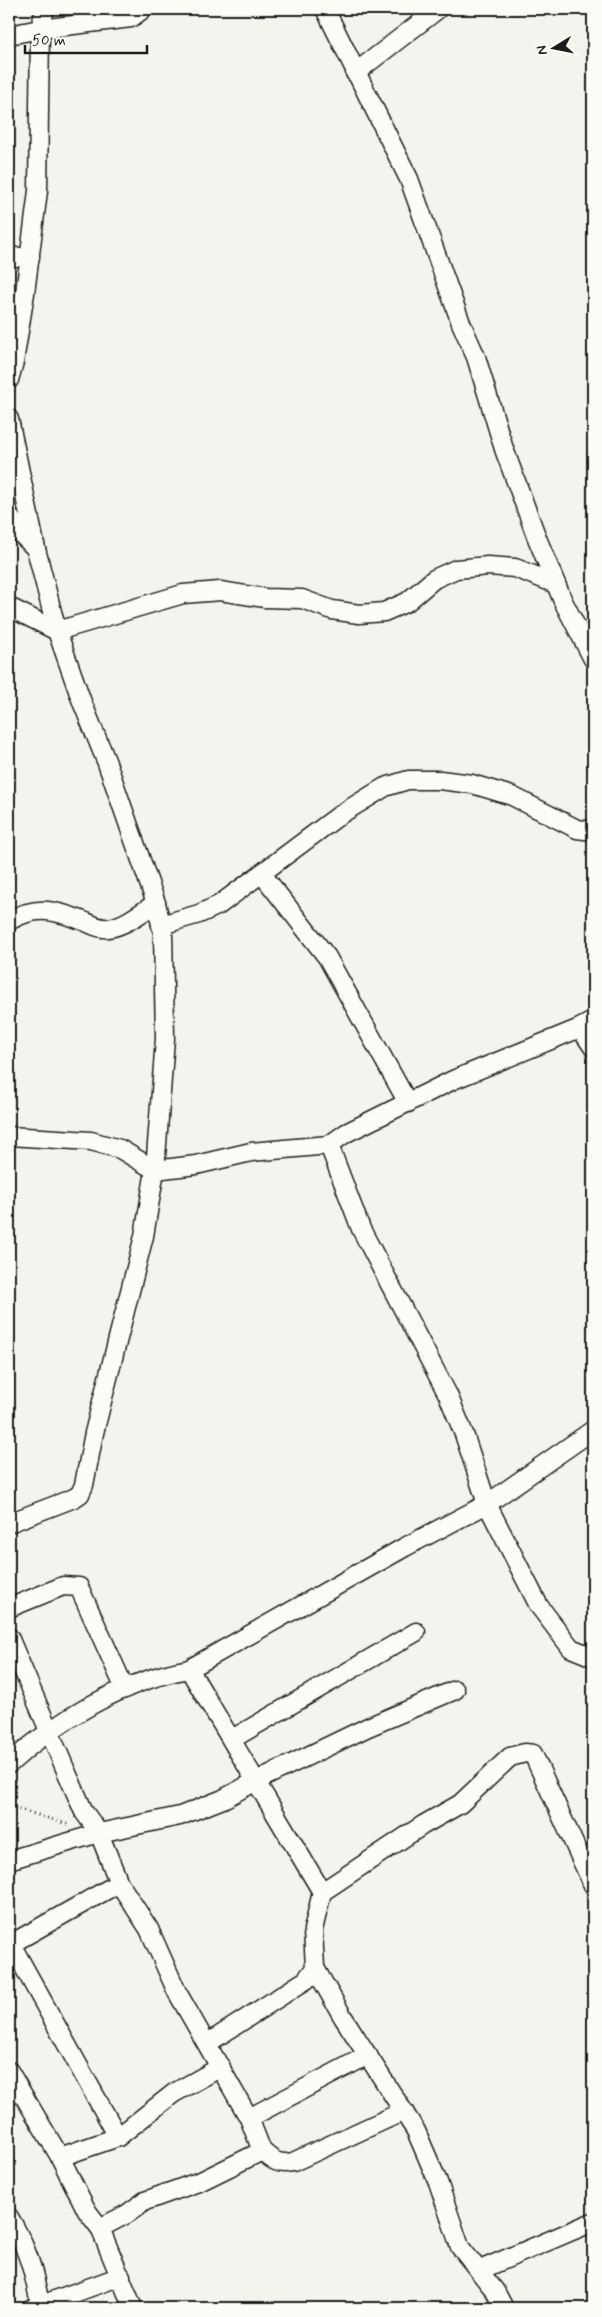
<svg xmlns="http://www.w3.org/2000/svg" width="602" height="2317" font-family="Mynerve,sans-serif">
	<rect width="100%" height="100%" fill="#f4f3ee"/>
	<filter id="ink" filterUnits="userSpaceOnUse"><feTurbulence type="fractalNoise" baseFrequency=".02" numOctaves="2"/><feDisplacementMap in="SourceGraphic" scale="10" xChannelSelector="R" yChannelSelector="G"/><feConvolveMatrix kernelMatrix="1 2 1 2 8 2 1 2 1" color-interpolation-filters="sRGB"/></filter>
	<g filter="url(#ink)">
		<g fill="none" stroke-linecap="round" stroke-linejoin="round">
			<!-- minor casing -->
			<g stroke="#1c1c1c" stroke-width="21">
				<g id="minor">
					<path d="M325,9L409,179L461,323L476,357L504,449L537,538L563,601L593,659"/>
					<path d="M9,35L40,29L131,18L143,9"/>
					<path d="M355,73L438,9"/>
					<path d="M9,257H30"/>
					<path d="M9,380L14,362L25,293L38,191L40,29L45,9"/>
					<path d="M9,419L36,549L57,631L82,702L107,763L156,903L163,933L165,1039L155,1170L144,1236L94,1433L84,1485L80,1494L74,1498L9,1523"/>
					<path d="M9,516L20,533L36,549"/>
					<path d="M9,607L57,631L183,594L220,591L265,598L302,599L332,610L359,614L384,612L407,602L434,579L456,569L488,566L515,568L556,584"/>
					<path d="M262,874L327,957L408,1103"/>
					<path d="M9,921C37,904 58,911 86,922C93,925 100,929 108,928C125,926 142,912 156,903"/>
					<path d="M161,925L199,914L219,905L341,814L385,787L408,780H440L472,784L512,796L577,829L593,831"/>
					<path d="M580,1028L593,1047"/>
					<path d="M9,1136L91,1141L120,1149L155,1170L196,1165L251,1152L329,1145L346,1133L453,1080L580,1028L593,1021"/>
					<path d="M329,1145L361,1229L448,1395L464,1434L487,1504L539,1606L571,1648L593,1657"/>
					<path d="M9,1608L63,1586L79,1587L125,1689"/>
					<path d="M9,1637L64,1766L84,1812L99,1833L119,1883L149,1929L177,1992L249,2118L262,2151L201,2181L145,2201L127,2214L100,2228L133,2308"/>
					<path d="M189,1669L322,1892"/>
					<path d="M232,1739L416,1632"/>
					<path d="M9,1764C57,1720 125,1680 189,1669L405,1547L487,1504L593,1430"/>
					<path d="M9,1860L99,1833L180,1816L223,1799L256,1781L368,1727L455,1690"/>
					<path d="M11,1944L118,2137"/>
					<path d="M9,1945L119,1883"/>
					<path d="M315,1968L343,2017L416,2131L438,2182L460,2247L495,2291L504,2308"/>
					<path d="M208,2043L306,1980L315,1968L313,1930L322,1892L423,1825L460,1804L510,1757L525,1753L533,1754L593,1885"/>
					<path d="M9,2071L60,2157L87,2211L100,2228"/>
					<path d="M249,2118L368,2055"/>
					<path d="M262,2151C273,2161 279,2165 293,2162L404,2111"/>
					<path d="M60,2157L118,2137L174,2093L221,2067"/>
					<path d="M9,2217C28,2249 33,2269 40,2304"/>
					<path d="M480,2270L593,2222"/>
					<path d="M33,2308L121,2276"/>
				</g>
			</g>
			<!-- path -->
			<path stroke="#1c1c1c" stroke-width="3" stroke-dasharray="1 4" stroke-linecap="butt" d="M9,1806L70,1825"/>
			<!-- minor -->
			<use href="#minor" stroke="#fdfcf7" stroke-width="18"/>
		</g>
	</g>
	<!-- margin -->
	<rect width="602" height="2317" fill="none" stroke="#fdfcf7" stroke-width="30"/>
	<rect x="15" y="15" width="572" height="2287" fill="none" stroke="#1c1c1c" stroke-width="2" filter="url(#ink)"/>
	<!-- north arrow -->
	<g transform="translate(554 48) rotate(260)" stroke="#fdfcf7" stroke-width="4" paint-order="stroke">
	<path d="M0-4L9 19L0 12L-9 19Z" fill="#1c1c1c"/>
	<text y="-8" font-size="14" font-weight="bold" text-anchor="middle" fill="#1c1c1c">N</text>
	</g>
	<!-- scale -->
	<path d="M25 45v8h122v-8" fill="none" stroke="#1c1c1c" stroke-width="2.5"/>
	<text x="32" y="45" font-size="15" fill="#1c1c1c" stroke="#fdfcf7" stroke-width="4" paint-order="stroke">50 m</text>
</svg>
